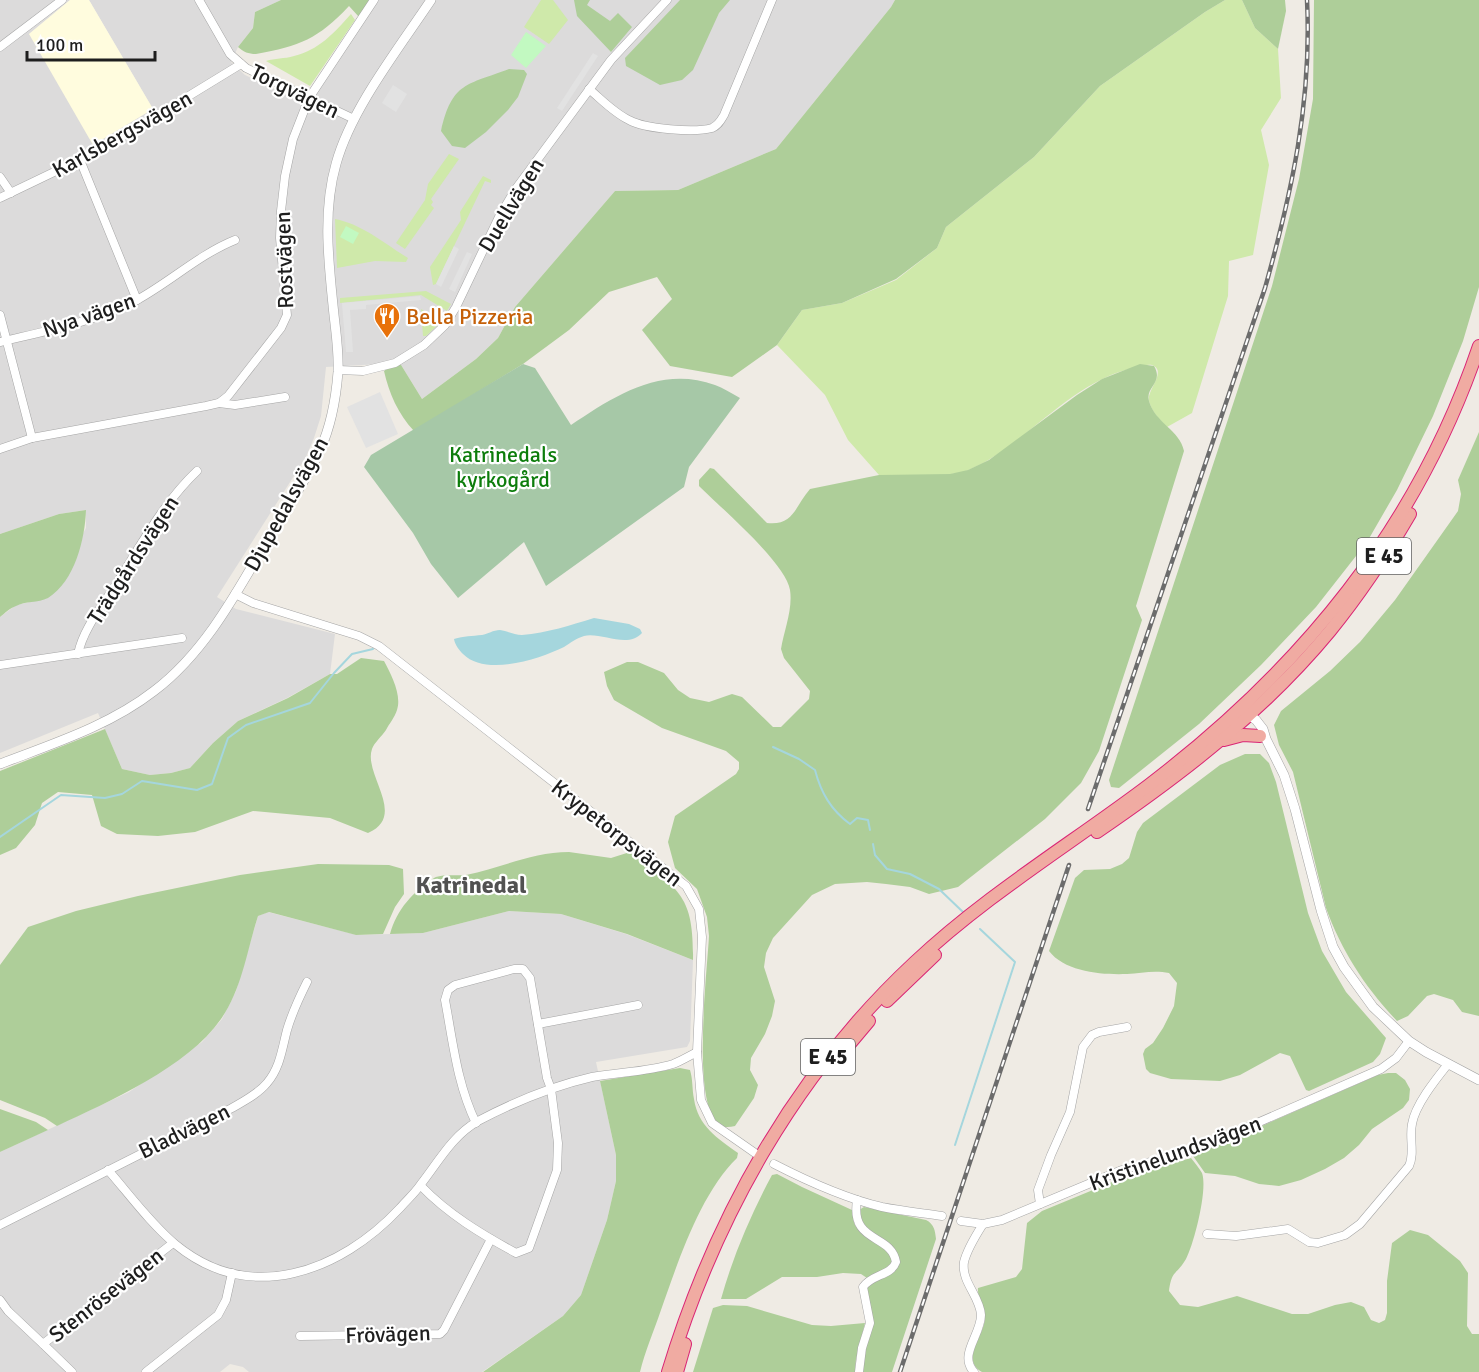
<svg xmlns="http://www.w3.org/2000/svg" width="1479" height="1372" font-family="Signika,sans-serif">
	<rect width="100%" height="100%" fill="#efebe4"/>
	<!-- residential -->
	<g fill="#dcdbdb">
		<path d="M0,0H70L29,34L153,109L89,0H281L255,12L253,28L238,47L231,62L245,75L301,102L369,0H895L891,7L776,149L678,190L615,191L515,307L498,338L476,359L422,399L398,360L380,364L326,367L321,416L314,438L306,457L217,597L236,609L335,634L330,674L287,698L238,721L213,743L190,768L171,773L150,775L122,769L98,713L0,753V617L16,605L47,598L86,528V510L59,514L0,534Z"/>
		<path d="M509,911L561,914L626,934L693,960L690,1041L687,1047L596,1062L616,1155V1181L607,1220L581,1295L563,1316L482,1372H249L243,1367L230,1364L220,1372H0V1152L129,1092L202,1042L222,1019L236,991L258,916L268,912L357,935L423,933Z"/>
	</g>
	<!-- education -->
	<path fill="#fffcde" d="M70,0H89L153,109L93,145L29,34Z"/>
	<!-- grass -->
	<g fill="#cfe9aa">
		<path d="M541,0H553L568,20L549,44L524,27Z"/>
		<path d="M1225,0H1242L1255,28L1278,49L1281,98L1261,130L1269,165L1253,255L1229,261L1228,296L1192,413L1167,427C1159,419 1152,412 1149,401C1146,391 1168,371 1152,365C1148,364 1142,366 1138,367C1072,379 1029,443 971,469C949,479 904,475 879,475L848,440L825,395L777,345L802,310L842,303L896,280L937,248L946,227L1034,157L1100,86L1205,12Z"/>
		<path d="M351,14L355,20L310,86L266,61C275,58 284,59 294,56C319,50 334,33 351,14Z"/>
		<path d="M449,154L459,159L431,199L433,202L431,205L434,208L405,249L396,243L425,200L428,184Z"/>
		<path d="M483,176L491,180V183L485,181L436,284L433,285L430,267L461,220L460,212Z"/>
		<path d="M335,219C362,224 385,244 408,258L406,262L375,261L337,268Z"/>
		<path d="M426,291L451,304L447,311L421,295L340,303V298Z"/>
		<path d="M421,309L440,320V323L426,336H423Z"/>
	</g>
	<!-- forest -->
	<g fill="#aece99">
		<path d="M281,0H369L359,17L349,6C318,39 300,46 256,54C248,54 244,52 238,47L253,28L255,12Z"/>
		<path d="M574,0H590L587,5L610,21L618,13L632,27L611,52L577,16Z"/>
		<path d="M680,0H730L719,13L693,70L682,80L660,85L626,66L625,58Z"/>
		<path d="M895,0H1225L1205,12L1100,86L1034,157L946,227L937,248L896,279L842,303L802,310L777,345L732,377L670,366L642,330L672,299L657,277L609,292L569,330L523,364L414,431C398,414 389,393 384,371L398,360L422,399L476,359L498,338L515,307L615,191L678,190L776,149L891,7Z"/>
		<path d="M1242,0H1285L1286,11L1278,49L1255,28Z"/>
		<path d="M1314,0H1479V287L1463,341L1433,416L1397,490L1367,542L1316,607L1261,665L1199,724L1119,788L1111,787L1109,780L1272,286L1299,179L1313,99Z"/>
		<path d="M509,69L524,70L527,74L518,97L508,110L486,132L465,148L452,146L441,131C452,82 467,85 509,69Z"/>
		<path d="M1140,364L1154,366C1164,383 1145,387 1149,401C1155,423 1180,430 1184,451L1136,606L1142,620L1099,751L1081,783L1045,819L958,887L929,894L910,887L886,884L867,882L835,884L812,895L773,938L766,953L764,967L775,1001L772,1016L765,1034L751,1058L750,1070L758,1085L754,1098L735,1126C727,1128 720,1128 715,1120C693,1092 707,974 709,936L707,917L697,889L675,868L668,842L675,816L736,774L739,769V762L726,751L662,728L614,700L607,686L604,672L627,662H638L664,673L678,690L690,698L709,702L732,694L742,697L773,727H781L809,699L810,691L784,658L781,649C784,631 793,609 790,590C786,563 720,507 699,486V480L710,468L714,469L767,523C794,526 795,506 810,489L879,475L950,474L968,470L989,460L1077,395L1102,379Z"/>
		<path d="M1479,432V1016L1462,1012L1453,1000L1434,994L1427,996L1408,1016L1397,1021C1365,987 1342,952 1326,908L1293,772L1279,745L1274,725L1281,711L1330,671L1360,642L1395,600L1458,511L1461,494L1458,480Z"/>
		<path d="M86,510C85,539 75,581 48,598C38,603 25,601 16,606C10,608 5,613 0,617V534L59,514Z"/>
		<path d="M361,658L384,661C391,674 402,695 397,710C395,717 389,724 386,730C382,736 374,743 372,749C363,774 408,816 368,833L330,818L253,811L195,832L158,836L117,834L101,826L92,795L58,792L42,803L35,825L16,848L0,855V771L105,729L122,769L150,775L171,773L190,768L213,743L238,721L288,698L330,674H337Z"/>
		<path d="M1245,754H1260L1269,763L1276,782L1308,913L1322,951L1346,992L1386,1038L1380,1054L1373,1062L1309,1091L1306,1090L1290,1056L1280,1053L1240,1075L1220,1081L1171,1079L1150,1073L1146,1069L1143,1054L1145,1049L1153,1043L1163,1028L1174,1006L1177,983L1169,973C1155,970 1141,973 1127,974C1102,975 1065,972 1049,951L1075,878L1084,870L1110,869L1122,864L1129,858L1137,832L1143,823L1220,765Z"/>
		<path d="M569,852L611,858L630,852C679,890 694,894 693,960L627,934L561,914L509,911L423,933L390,934C397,909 413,892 434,878C441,874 457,876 466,875C501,868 532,852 569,852Z"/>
		<path d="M318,864L389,865L403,869L404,894L395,907L383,934L356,935L269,912L258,916C247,950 242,989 221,1019C188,1067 108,1102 57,1126L45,1118L0,1100V965L28,927L76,911L138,896L240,875Z"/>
		<path d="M680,1068L690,1070C693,1080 692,1089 694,1099C698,1126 717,1138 738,1153L737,1158C700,1194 678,1262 661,1310C654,1331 645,1351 640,1372H483L563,1316L581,1295L607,1220L616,1181V1155L600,1081Z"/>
		<path d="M1388,1073H1396L1405,1080L1410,1089L1409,1100L1403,1108L1372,1129L1359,1145L1344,1158L1325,1169L1301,1180L1279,1186L1259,1184L1235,1176L1205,1173L1193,1156L1378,1075Z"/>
		<path d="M0,1109L36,1122L48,1130L0,1152Z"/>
		<path d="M1191,1158C1195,1163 1199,1168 1202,1173C1208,1189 1194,1244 1186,1259C1176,1276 1172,1269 1169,1291L1180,1305L1198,1307L1237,1296L1292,1314H1308L1335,1305L1351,1302L1364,1307L1371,1320L1379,1323L1385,1320L1387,1313V1281L1392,1243L1410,1230L1428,1235L1460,1261L1468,1273L1467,1326L1472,1334H1479V1372H982C959,1359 986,1335 985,1316C984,1306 977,1297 978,1288L1016,1277L1022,1269L1027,1223L1042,1211L1122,1178Z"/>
		<path d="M777,1174L802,1187L852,1210C853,1216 853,1223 857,1228C867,1242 893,1245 892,1265L867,1278L861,1274L843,1273L817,1277H782L746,1299H721C733,1256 751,1214 772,1175Z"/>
		<path d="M864,1207L926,1220C934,1224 935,1230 936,1239L892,1372H862L868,1338L866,1287L898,1261L863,1227L859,1210Z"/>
		<path d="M723,1305L747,1306L812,1325L831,1326L865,1323L856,1359L855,1372H693L713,1308Z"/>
	</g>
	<!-- cemetery -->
	<path fill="#a6c8a7" d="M523,364L535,368L571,425C614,396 661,365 715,385C723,388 731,393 740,398L689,467L684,487L546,586L524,542L458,598L431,564L413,533L364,467L371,455Z"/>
	<!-- park -->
	<g fill="#c2f9c1">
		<path d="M526,32L546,46L526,68L511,55Z"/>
		<path d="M346,226L359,233L353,244L340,237Z"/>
	</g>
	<!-- parking -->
	<g fill="#e2e2e2">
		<path d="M593,53L598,56L562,111L557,108Z"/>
		<path d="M393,85L407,94L396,112L382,103Z"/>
		<path d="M454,246L459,249L441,287L436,284Z"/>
		<path d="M467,252L472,254L455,292L449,289Z"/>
		<path d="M420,296L421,300L366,305V309L350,310L353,352H346L342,303Z"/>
		<path d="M380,392L398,434L366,448L347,407Z"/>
	</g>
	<!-- water -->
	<path fill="#a5d6dd" d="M594,618L629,624L640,629L642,633C628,649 601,632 584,636C577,638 570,643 564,647C539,659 486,677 463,654C459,650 455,645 454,639C464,636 472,636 482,635C488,634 493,630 500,630C507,631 514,635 522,635C547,633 571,625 594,618Z"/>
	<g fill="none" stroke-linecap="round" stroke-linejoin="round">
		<!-- stream -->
		<g stroke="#a5d6dd" stroke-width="2">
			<path d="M773,747L799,759L815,770C821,793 831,810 850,824L857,818L868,820L870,830"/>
			<path d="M0,837L61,795L105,798L122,794L142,781L197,790L212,784L228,738L246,725L310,703L334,673L352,654L373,649"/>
			<path d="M873,844L875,855L887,869L910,874L939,889L964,913"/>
			<path d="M955,1145L1015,962L980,929"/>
		</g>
		<!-- minor casing -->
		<g stroke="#a5a5a5" stroke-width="9">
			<g id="minor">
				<path d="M199,0L230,54L246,68L354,119"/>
				<path d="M0,47L62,0"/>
				<path d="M589,89C602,100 614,113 629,120C645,129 695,133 712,128C719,125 721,120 724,115L772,0"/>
				<path d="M80,160L137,300"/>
				<path d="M0,177L11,193"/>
				<path d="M0,198L102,149L241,64"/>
				<path d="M0,315L32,438"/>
				<path d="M0,342C46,331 94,322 137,300C170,282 200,254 235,240"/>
				<path d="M338,370L363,371L395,363L424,345L445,325L456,307L499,217L515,190L611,60L667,0"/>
				<path d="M219,403L235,405L285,397"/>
				<path d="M0,449L32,438L206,406L219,403L228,396L281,328L287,315L280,238L281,211L285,176L293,139L309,98L374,0"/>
				<path d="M235,594L253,603L359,636L379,646L686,886L699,909L702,937L697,1052L701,1100L712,1123L755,1153"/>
				<path d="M78,654C83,630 100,609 113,589C139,549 162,504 197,471"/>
				<path d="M0,665L182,638"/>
				<path d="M538,1024L638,1005"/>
				<path d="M774,1164C809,1182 844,1198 882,1207C902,1211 922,1213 942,1216"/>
				<path d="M108,1170C129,1194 150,1223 175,1244C250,1306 340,1272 400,1208C407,1200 415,1193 421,1184C439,1161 452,1136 478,1121C514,1102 553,1086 592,1077C619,1072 647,1072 673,1064C681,1061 689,1056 697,1052"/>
				<path d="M421,1186C448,1214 481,1234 516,1253L529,1248L557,1170L558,1143L551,1089L547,1078L530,978L523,969H514L455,985L448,990L445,1000C453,1042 457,1084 476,1123"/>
				<path d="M857,1200C850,1244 891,1233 896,1262C891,1276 872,1274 863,1287L870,1323L862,1348L859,1372"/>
				<path d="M1040,1204L1038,1190L1051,1155L1070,1112L1083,1047L1092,1035L1099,1032L1127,1027"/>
				<path d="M961,1221L983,1224L1002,1220L1122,1170L1202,1147L1381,1069L1396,1058L1409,1041"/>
				<path d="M0,1225L232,1108C244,1101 258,1094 267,1083C280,1068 282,1049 287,1030C292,1013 299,998 307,982"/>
				<path d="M1207,1234L1236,1236L1288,1229L1309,1242L1318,1243L1345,1235L1360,1224L1409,1166C1415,1153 1409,1138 1412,1124C1415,1105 1436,1079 1448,1064"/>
				<path d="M0,1300L8,1311L43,1344"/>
				<path d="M300,1336L440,1334L444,1330L491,1239"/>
				<path d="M72,1372L43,1344L173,1243"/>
				<path d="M146,1372L218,1315L226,1300L232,1273"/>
				<path d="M974,1372C958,1355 981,1335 981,1315C980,1296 961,1282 964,1262C967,1249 976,1235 983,1224"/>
			</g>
		</g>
		<!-- tertiary casing -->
		<g stroke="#a5a5a5" stroke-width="10">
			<g id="tertiary">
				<path d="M1245,712L1256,720L1263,729L1266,739L1284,775L1295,809L1321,910L1333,947L1344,967L1373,1007L1409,1041L1426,1052L1479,1080"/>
				<path d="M0,764C52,744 109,726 154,691C207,651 239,588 272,532C289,505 307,479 320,450C331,426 336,398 338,372C339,353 336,333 334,315C329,265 322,213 336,164C351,109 399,48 431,0"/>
			</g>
		</g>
		<!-- trunk casing -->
		<g stroke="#da2575" stroke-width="14">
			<g id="trunk">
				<path d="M1224,740L1243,735L1260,736"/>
				<path d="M1097,832C1182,774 1264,711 1330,631C1360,594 1386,555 1410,514"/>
				<path d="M887,1001L935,955"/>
				<path d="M832,1065L869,1021"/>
				<path d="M668,1372C715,1217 795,1074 914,963C986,895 1071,844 1149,785C1301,669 1417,529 1479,346"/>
				<path d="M677,1372L685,1344"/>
			</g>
		</g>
		<!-- minor -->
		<use href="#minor" stroke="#fff" stroke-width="8"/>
		<!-- tertiary -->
		<use href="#tertiary" stroke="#fff" stroke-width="9"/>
		<!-- trunk -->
		<use href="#trunk" stroke="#f0aba2" stroke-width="12"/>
		<!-- rail casing -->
		<g stroke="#6c6c6c" stroke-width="4.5">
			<g id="rail">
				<path d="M1088,809L1265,288C1292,192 1312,100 1307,0"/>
				<path d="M900,1372L1069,865"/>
			</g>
		</g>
		<!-- rail -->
		<use href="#rail" stroke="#fff" stroke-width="2" stroke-dasharray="7" stroke-linecap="butt"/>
	</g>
	<!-- icons -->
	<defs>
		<g id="restaurant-pin" transform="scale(1.35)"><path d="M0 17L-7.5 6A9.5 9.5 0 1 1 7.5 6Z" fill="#e8710a" stroke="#fff"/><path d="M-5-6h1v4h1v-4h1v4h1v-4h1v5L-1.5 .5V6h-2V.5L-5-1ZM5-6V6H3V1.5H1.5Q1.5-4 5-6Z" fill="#fff"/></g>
	</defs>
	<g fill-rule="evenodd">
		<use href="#restaurant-pin" x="387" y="316"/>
	</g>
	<g text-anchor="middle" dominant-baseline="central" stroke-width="4.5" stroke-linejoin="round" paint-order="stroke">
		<!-- shield labels -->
		<g fill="#fff" stroke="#626262" stroke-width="1.5">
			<rect x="1357" y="538" width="54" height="36" rx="4.5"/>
			<rect x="801" y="1039" width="54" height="36" rx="4.5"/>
		</g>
		<g font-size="21" font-weight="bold" fill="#1e1e1e">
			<text x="1384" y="556">E 45</text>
			<text x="828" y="1057">E 45</text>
		</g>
		<!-- street labels -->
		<g font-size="22" fill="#1e1e1e" stroke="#fff">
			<text transform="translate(295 91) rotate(26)">Torgvägen</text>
			<text transform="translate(122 134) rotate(-29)">Karlsbergsvägen</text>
			<text transform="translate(511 205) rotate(-59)">Duellvägen</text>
			<text transform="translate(284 260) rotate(-92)">Rostvägen</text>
			<text transform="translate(89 315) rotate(-19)">Nya vägen</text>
			<text transform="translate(286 504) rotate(-61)">Djupedalsvägen</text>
			<text transform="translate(133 560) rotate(-57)">Trädgårdsvägen</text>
			<text transform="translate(617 833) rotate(38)">Krypetorpsvägen</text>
			<text transform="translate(184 1131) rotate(-26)">Bladvägen</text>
			<text transform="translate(1175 1153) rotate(-20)">Kristinelundsvägen</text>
			<text transform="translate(106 1295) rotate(-38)">Stenrösevägen</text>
			<text transform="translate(388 1334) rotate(-2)">Frövägen</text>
		</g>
		<!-- food labels -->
		<g font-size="22" fill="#c56008" stroke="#fff" text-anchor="start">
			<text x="406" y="316">Bella Pizzeria</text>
		</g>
		<!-- park labels -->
		<g font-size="22" fill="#0d7d0c" stroke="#fff">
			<text x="503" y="454">Katrinedals<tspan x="503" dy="25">kyrkogård</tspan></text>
		</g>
		<!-- neighbourhood labels -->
		<g font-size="24" font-weight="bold" fill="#515151" stroke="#fff">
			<text x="471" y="885">Katrinedal</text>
		</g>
	</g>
	<!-- scale -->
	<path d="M27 51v9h128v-9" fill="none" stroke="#1e1e1e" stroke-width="3"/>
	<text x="36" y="51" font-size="18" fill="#1e1e1e" stroke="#ffffff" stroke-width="4.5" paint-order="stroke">100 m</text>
</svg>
